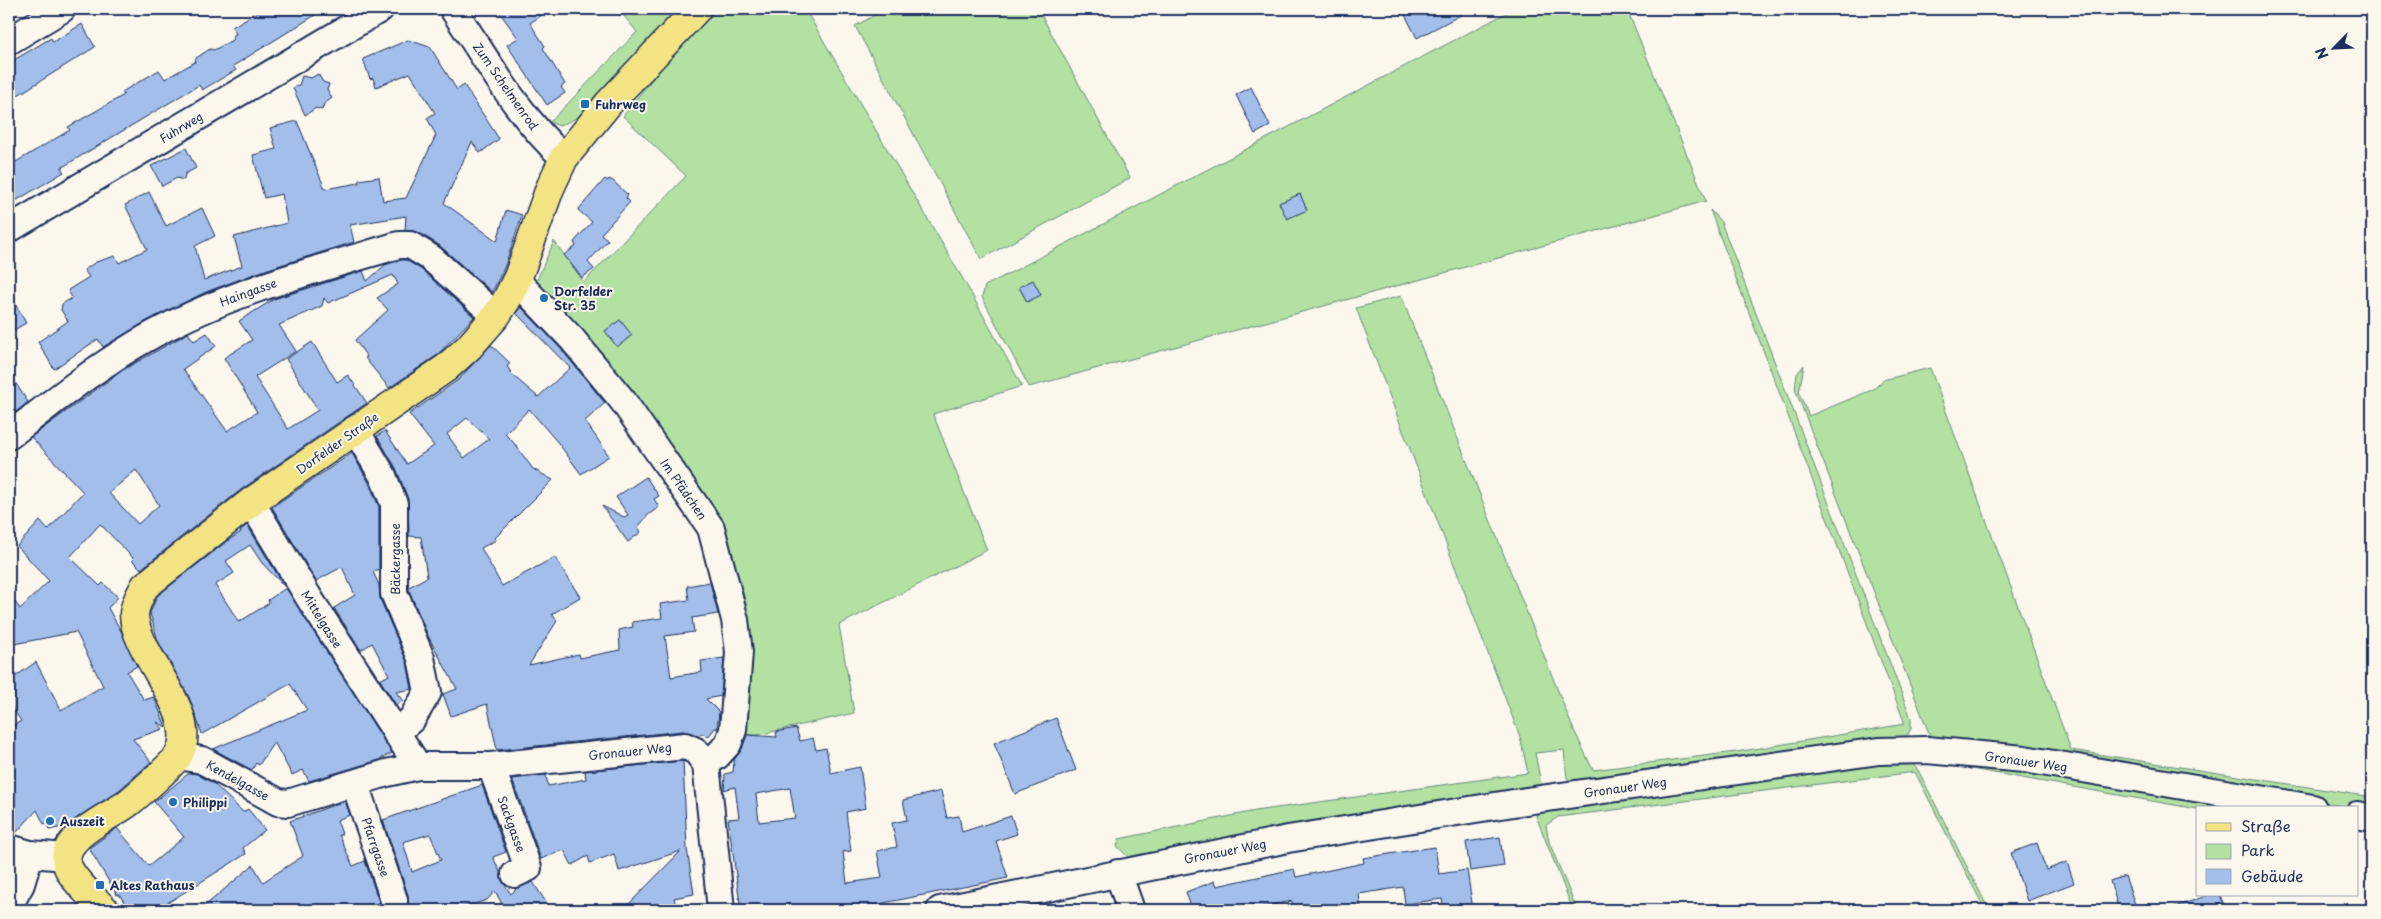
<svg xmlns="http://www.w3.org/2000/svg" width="2381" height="919" font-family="'Playpen Sans',sans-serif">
	<rect width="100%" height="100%" fill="#fbf7ec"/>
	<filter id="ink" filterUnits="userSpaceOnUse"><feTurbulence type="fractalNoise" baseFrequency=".02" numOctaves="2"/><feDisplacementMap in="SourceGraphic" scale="10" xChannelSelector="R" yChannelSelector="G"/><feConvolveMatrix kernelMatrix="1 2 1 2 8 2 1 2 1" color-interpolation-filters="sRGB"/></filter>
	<g filter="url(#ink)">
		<!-- green -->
		<g fill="#b2e1a1" stroke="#668880">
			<path d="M618,9H681L581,116L559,126L550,122L637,32Z"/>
			<path d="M718,9H805L967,286L1022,386L933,414L987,550L839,625L854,713L758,735L736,734L716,532L536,282L554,241L584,282L686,176L623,116L667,60Z"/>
			<path d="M886,9H1038L1130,178L981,259L855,26Z"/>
			<path d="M1514,9H1627L1706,201L1029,387L982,297L985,286Z"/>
			<path d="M1710,210L1721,222L1911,718V729L1905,739L1574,784L1567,778L1564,750L1535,753L1542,789L1132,861L1117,846L1119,839L1255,811L1528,773L1520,737L1356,308L1401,296L1572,726L1593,770L1736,752L1905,724Z"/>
			<path d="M1804,365L1799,393L1809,416L1874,389L1883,380L1930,368L2071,750L2372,797V811L2020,751L1936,741L1930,736L1795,389L1797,374Z"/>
			<path d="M1906,757L1918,770L1989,910H1985L1915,772L1558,817L1546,825L1549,842L1577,910H1573L1536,816L1541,809Z"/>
			<path d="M1943,764L2025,767L2261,808L2197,809Z"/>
		</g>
		<!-- building -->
		<g fill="#a3beea" stroke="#1b2f5e" fill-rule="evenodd">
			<path d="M262,9H325L233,66L236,70L202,90L199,85L61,168L64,172L9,205V166L70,130L68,127L124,95L122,92L159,70L165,79L195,62L196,58L210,49L214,50L234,39L232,36L236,34L232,27Z"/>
			<path d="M497,9H551L530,23L545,46L543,48L565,84L561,87L565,93L547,105L507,45L518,38Z"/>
			<path d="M1402,9H1472L1417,38Z"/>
			<path d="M82,24L95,47L18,95L9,79V63L51,38L53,42Z"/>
			<path d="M408,40L430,47L457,90L464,85L499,139L480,153L472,142L444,203L497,241L506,210L522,215L505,266L492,292L439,245L418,232L405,230L406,216L350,225L354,242L268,269L206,292L145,322L103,347L98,339L54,369L38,342L68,321L61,310L62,304L72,298L68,290L89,277L84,270L96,262L115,256L119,263L147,249L125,205L149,192L166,226L202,208L215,236L195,246L204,280L242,266L234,237L287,223L282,194L264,198L253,155L276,149L270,128L297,121L325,189L359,183V180L379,177L383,201L406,198L436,135L427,118L435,113L410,73L376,87L373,78L370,79L363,59Z"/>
			<path d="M318,74L323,82L329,84L327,90L332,98L324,104L322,110L316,108L305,115L293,88L299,85L302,76L311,78Z"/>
			<path d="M1251,87L1270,126L1255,134L1236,95Z"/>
			<path d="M186,148L196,168L185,174L184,180L177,178L162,186L151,166Z"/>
			<path d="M605,179L608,181L609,179L613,181L628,195L626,198L630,202L601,234L608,240L588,262L594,269L582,278L564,255L576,246L574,242L592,222L578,210Z"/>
			<path d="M1300,194L1307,210L1287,219L1279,203Z"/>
			<path d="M401,260H406L422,270L474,317L436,356L389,388L365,358L367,357L355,340L388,310L377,298L398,284L393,275L328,303L324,298L322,306L279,325L296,351L255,377L288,429L318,410L286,359L312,342L337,382L348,375L367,403L242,489L141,569L132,560L134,559L100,524L70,557L100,586L103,583L118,597L108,608L121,631L137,666L127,672L144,700L154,697L166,727L157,722L163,729L133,739L151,762L119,790L67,826L49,830L47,823L44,824L37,810L15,834L9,833V728L21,721L9,703V681L36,662L61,710L103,686L76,632L9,645V593L20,609L49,581L17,546L40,521L48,530L83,492L31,437L123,370L188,333L194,341L207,333L216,346L183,369L227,431L257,412L224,358L252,340L239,321L274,299L363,271L367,281L385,265ZM136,470L159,505L138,524L109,493Z"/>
			<path d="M1033,280L1041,295L1027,302L1019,287Z"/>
			<path d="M9,293L26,323L9,333Z"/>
			<path d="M521,307L561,349L605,403L585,421L609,456L581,474L559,444L529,409L505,434L514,443L533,469L553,480L495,538L496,540L481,548L502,586L555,557L580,597L552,614L557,621L529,665L579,654L580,658L620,650L619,630L633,627L632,622L662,618L660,604L689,600L687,586L710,582L718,614L692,618L694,632L665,636L671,677L702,672L701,661L724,658L721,696L706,699L719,712L717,729L715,728L708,737L704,734L697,735L683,731L497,750L487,704L451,716L443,694L457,689L428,636L409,590V587L427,577L421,537L409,536L408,499L396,468L377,436L385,431L407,464L434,446L409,414L458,380L491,345L510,363L507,367L512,372L510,373L538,397L570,368L516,313ZM467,418L489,439L464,458L447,434Z"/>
			<path d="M620,320L632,335L617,347L605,331Z"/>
			<path d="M9,373L28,402L16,412L9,400Z"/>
			<path d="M352,453L369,483L379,507V569L373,572L379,585L380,599L407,662L412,689L396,692L403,701L396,705L380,680L389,675L372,643L361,650L334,608L355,595L342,567L316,581L272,507Z"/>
			<path d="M646,477L659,496L654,499L659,507L648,515L638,527L641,532L628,542L602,506L624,517L628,515L616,497Z"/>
			<path d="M247,525L285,587L262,563L250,545L226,561L234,573L215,585L239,622L269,603L268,600L286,588L392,753L379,760L309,781L303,770L292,775L274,742L259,765L256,763L252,770L213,749L307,710L290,684L202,734L189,697L158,641L150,613L157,596L226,542L241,532L240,531Z"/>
			<path d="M1056,718L1076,770L1015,794L994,743Z"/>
			<path d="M796,728L800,741L813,738L816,750L826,748L831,773L860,767L866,808L846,812L851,851L843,852L847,883L882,878L877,851L897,847L892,823L907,820L903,800L941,791L947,818L959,816L962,832L1011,816L1017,834L996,841L1008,878L849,910H741L728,819L739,818L735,787L724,790L725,774L733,772L734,760L742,749L747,735L777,737L776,732ZM790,788L795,818L759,822L756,794Z"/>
			<path d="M683,761L687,849L694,894L674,898L677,910H623L681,851L619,871L614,854L590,863L588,856L572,865L564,850L541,859L512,779L546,775L548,786L586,779L585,771Z"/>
			<path d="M189,773L197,774L214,784L243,812L248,809L265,830L243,848L246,854L156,910H129L119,894L117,895L89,848L117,828L149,866L184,837L154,802Z"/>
			<path d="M482,785L506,852L493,857L500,872L502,881L511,894L517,888L533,882L551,910H497L502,904L495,891L487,900L455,910H433L430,905L420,910H409L408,895L383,820ZM430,834L441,860L412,872L403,842Z"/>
			<path d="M345,801L350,815L337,820L342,834L339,835L353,866L365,861L379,902L378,910H200L253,865L263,882L303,856L290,821Z"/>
			<path d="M1500,837L1504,866L1470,871L1466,842Z"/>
			<path d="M2037,843L2046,870L2067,862L2074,883L2027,901L2011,853Z"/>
			<path d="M1435,847L1439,874L1467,870L1473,910H1444L1442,899L1405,904L1403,887L1359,894L1361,910H1294L1292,901L1262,907L1263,910H1192L1186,892L1215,881L1217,886L1294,869L1296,877L1364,863L1363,858Z"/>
			<path d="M2125,876L2137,910H2119L2110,881Z"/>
			<path d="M2209,895H2220L2226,910H2173L2172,908Z"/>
		</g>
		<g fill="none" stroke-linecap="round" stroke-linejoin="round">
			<!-- minor casing -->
			<g stroke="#1b2f5e" stroke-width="30">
				<g id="minor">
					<path d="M453,9C487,60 518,116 564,158"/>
					<path d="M9,41L62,9"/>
					<path d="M9,229L380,9"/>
					<path d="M516,280L572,339L623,401L711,528L735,620L739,652L733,730L728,744L717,756L706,764"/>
					<path d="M355,429L383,476L394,504V593L421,658L428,692L412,719L396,733"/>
					<path d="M9,436C55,400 101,363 152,335C229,292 315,270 399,245H410L431,258L496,316"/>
					<path d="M251,502L311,601L418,766"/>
					<path d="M178,756L202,760L278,802L288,803L387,773L418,766H491L685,746L696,751L706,764L721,910"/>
					<path d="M491,766L528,868L515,874"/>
					<path d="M355,784L394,900V910"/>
					<path d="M2357,815L2372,818"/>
					<path d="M9,848L30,854L66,857"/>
					<path d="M1118,873L1131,910"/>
					<path d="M9,906L21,884L30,854"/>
					<path d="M940,910L1288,839L1526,801L1879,751L1927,750L2024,759L2313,808"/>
				</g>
			</g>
			<!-- major casing -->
			<g stroke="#1b2f5e" stroke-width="31">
				<path id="major" d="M105,910C93,897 75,883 68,867C56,838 110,817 128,803C137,796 173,764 178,756C203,715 134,655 134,614C135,604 140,595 145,586L251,502L446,368L469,347L496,316L506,301L518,277L550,188L564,158L608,104L697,9"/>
			</g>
			<!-- minor -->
			<use href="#minor" stroke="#fbf7ec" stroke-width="26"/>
			<!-- major -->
			<use href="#major" stroke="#f4e382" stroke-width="28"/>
		</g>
	</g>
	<!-- markers -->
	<g fill="#1f6fb2" stroke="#fbf7ec" stroke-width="2">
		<rect x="580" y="99" width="10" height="10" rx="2.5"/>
		<circle cx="544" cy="298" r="5"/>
		<circle cx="173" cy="802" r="5"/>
		<circle cx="50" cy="821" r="5"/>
		<rect x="95" y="880" width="10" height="10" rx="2.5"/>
	</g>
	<g text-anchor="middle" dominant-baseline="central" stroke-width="4" stroke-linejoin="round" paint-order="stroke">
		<!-- street labels -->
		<g font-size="12" fill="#1b2f5e" stroke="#fbf7ec">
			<text transform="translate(506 86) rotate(55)">Zum Schelmenrod</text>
			<text transform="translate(181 127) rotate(-31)">Fuhrweg</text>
			<text transform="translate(248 292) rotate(-20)">Haingasse</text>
			<text transform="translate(337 443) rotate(-35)">Dorfelder Straße</text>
			<text transform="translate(684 489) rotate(55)">Im Pfädchen</text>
			<text transform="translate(395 559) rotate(-90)">Bäckergasse</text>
			<text transform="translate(322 619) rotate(58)">Mittelgasse</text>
			<text transform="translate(630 751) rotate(-6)">Gronauer Weg</text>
			<text transform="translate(2026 761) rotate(8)">Gronauer Weg</text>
			<text transform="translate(238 780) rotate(29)">Kendelgasse</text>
			<text transform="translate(1625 787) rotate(-8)">Gronauer Weg</text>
			<text transform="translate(512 824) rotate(70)">Sackgasse</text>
			<text transform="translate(376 847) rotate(71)">Pfarrgasse</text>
			<text transform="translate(1225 851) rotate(-11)">Gronauer Weg</text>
		</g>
		<!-- poi labels -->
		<g font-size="12" font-weight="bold" fill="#1b2f5e" stroke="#fbf7ec" text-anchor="start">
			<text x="595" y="104">Fuhrweg</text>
			<text x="554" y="291">Dorfelder<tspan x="554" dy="14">Str. 35</tspan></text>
			<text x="183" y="802">Philippi</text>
			<text x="60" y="821">Auszeit</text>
			<text x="110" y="885">Altes Rathaus</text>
		</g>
	</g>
	<!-- margin -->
	<rect width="2381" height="919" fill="none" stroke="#fbf7ec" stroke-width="30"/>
	<rect x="15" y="15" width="2351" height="889" fill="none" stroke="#1b2f5e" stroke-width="2" filter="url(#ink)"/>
	<!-- legend -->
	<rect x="2196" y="806" width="162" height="90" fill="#fbf7ec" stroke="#a1a7b3"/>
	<rect x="2206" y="823" width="25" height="8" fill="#f4e382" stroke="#a1a7b3"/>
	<text x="2241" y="832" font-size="15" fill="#1b2f5e">Straße</text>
	<rect x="2206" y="844" width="25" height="15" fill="#b2e1a1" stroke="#a1a7b3"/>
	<text x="2241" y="856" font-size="15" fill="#1b2f5e">Park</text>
	<rect x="2206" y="869" width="25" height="15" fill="#a3beea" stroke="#a1a7b3"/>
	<text x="2241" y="882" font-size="15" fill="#1b2f5e">Gebäude</text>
	<!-- north arrow -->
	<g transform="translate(2334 48) rotate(246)" stroke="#fbf7ec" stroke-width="4" paint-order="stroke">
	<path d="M0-4L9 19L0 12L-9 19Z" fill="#1b2f5e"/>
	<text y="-8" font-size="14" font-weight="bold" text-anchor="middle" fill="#1b2f5e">N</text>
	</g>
</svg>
